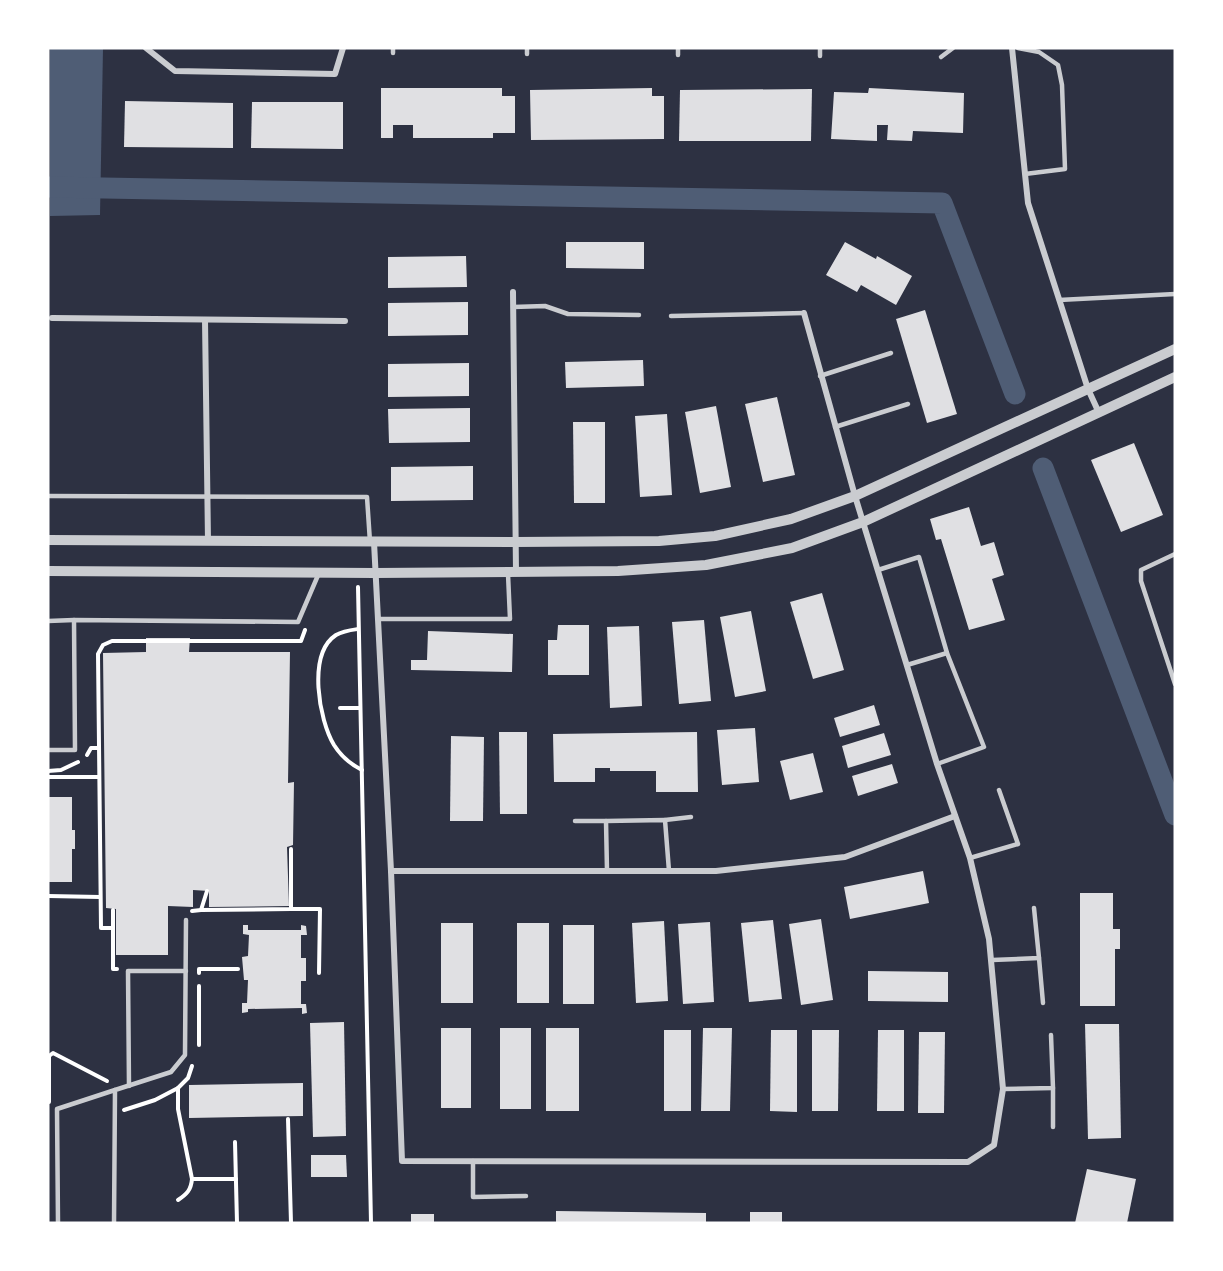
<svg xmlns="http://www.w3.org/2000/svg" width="1223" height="1271" font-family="'Source Sans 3',sans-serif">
	<rect width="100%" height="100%" fill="#2d3142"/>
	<!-- water -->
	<path fill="#4f5d75" d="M50,48H103L100,215L50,216Z"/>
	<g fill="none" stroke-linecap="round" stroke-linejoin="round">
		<!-- canal -->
		<g stroke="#4f5d75" stroke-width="21">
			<path d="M48,187L942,203L1015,394"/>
			<path d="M1043,468L1175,815"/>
		</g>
	</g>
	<!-- building -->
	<g fill="#e0e0e3">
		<path d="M381,88H502V96H515V133H493V138H413V125H393V138H381Z"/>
		<path d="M652,88V96H664V139L531,140L530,90Z"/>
		<path d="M869,88L964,93L963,133L913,131L912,141L887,140L888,125H877V141L831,139L834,92L868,93Z"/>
		<path d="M812,89L811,141H679L680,90Z"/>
		<path d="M125,101L233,103V148L124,147Z"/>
		<path d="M252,102H343V149L251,148Z"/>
		<path d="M566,242H644V269L566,268Z"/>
		<path d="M845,242L876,259L877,256L912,276L896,305L861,285L857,292L826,275Z"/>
		<path d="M466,256L467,287L388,288V257Z"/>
		<path d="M468,302V335L388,336V303Z"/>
		<path d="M925,310L957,414L927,423L896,319Z"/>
		<path d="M643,360L644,386L566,388L565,362Z"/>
		<path d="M469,363V396L388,397V364Z"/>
		<path d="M777,397L795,475L763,482L745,404Z"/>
		<path d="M716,406L731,487L700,493L685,412Z"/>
		<path d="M470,408V442L389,443L388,409Z"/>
		<path d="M667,414L672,495L640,497L635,416Z"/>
		<path d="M573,422H605V503H574Z"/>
		<path d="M1134,443L1163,515L1121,532L1091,460Z"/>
		<path d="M473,466V500L391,501V467Z"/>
		<path d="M969,507L981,546L994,542L1004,575L992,579L1005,620L969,630L941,539L936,540L930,519Z"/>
		<path d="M822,593L844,670L813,679L790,602Z"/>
		<path d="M751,611L766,691L735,697L720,617Z"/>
		<path d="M704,620L711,701L679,704L672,622Z"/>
		<path d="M558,625H589V675H548V640H557Z"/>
		<path d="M639,626L642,706L610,708L607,627Z"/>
		<path d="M428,631L513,634L512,672L411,670V660H427Z"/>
		<path d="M146,638H190L189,652H290L288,783L294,782L293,845L287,847L289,906L209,907V891L193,890V907L168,906V955H116V909L106,908L103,653L146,652Z"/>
		<path d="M874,705L880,725L840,737L834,718Z"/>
		<path d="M755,728L759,782L722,785L717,730Z"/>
		<path d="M499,732H527V814H500Z"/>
		<path d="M697,732L698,792H656V771H610V768H595V782H554L553,734Z"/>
		<path d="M884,733L891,755L848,768L842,746Z"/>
		<path d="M451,736L484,737L483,821H450Z"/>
		<path d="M813,753L823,792L790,800L780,761Z"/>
		<path d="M892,764L898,783L858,796L852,776Z"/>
		<path d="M48,797H72V830H75V849H72V882H48Z"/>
		<path d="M923,871L929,903L850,919L844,887Z"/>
		<path d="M1080,893H1113V929H1120V949H1115V1006H1080Z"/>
		<path d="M821,919L833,1000L801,1005L789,924Z"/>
		<path d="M773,920L782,999L749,1002L741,923Z"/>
		<path d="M664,921L668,1001L636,1003L632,923Z"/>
		<path d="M710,922L714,1002L683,1004L678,924Z"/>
		<rect x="441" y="923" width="32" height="80"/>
		<rect x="517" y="923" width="32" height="80"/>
		<path d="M243,925H248V930H301V925L306,926L307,935H301V958H306V981H301V1004H306L307,1013L302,1014V1008L248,1009V1012L242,1013V1003H247L248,980H244L242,957L248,956L249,935L243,934Z"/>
		<rect x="563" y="925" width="31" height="79"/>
		<path d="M868,971L948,972V1002L868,1001Z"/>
		<path d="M344,1022L346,1136L313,1137L310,1023Z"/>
		<path d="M1085,1024H1119L1121,1138L1088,1139Z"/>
		<rect x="441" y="1028" width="30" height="80"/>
		<rect x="500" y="1028" width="31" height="81"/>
		<rect x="546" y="1028" width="33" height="83"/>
		<path d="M703,1028H732L730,1111H701Z"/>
		<rect x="664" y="1030" width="27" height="81"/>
		<path d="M771,1030H797V1112L770,1111Z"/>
		<path d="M812,1030H839L838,1111H812Z"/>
		<path d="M878,1030H904V1111H877Z"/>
		<path d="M919,1032H945L944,1113H918Z"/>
		<path d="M303,1083V1116L189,1118V1085Z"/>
		<path d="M311,1155H346L347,1177H311Z"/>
		<path d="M1087,1169L1136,1179L1127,1223H1075Z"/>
		<path d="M556,1211L706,1213V1223H556Z"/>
		<rect x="750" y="1212" width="32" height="11"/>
		<rect x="411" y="1214" width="23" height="9"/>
	</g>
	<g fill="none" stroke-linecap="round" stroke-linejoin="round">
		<!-- path -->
		<g stroke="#fff" stroke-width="4">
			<path d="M358,587L371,1223"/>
			<path d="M358,629C351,630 343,631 336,635C307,654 319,720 334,745C341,756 350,764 362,770"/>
			<path d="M340,708H360"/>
			<path d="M87,755L91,748H99"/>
			<path d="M48,771L61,770L78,762"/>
			<path d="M48,777H99"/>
			<path d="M48,896L100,897"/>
			<path d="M291,909H320L319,973"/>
			<path d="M113,910V928H101L98,654L103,645L112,641H301L305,630"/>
			<path d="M201,910L291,909V849"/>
			<path d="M192,911L201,910L207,891"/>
			<path d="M113,928V969H117"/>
			<path d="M199,973V969H238"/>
			<path d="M199,1045V986"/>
			<path d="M49,1102V1056L53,1053L107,1081"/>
			<path d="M124,1110L155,1100L178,1088"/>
			<path d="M288,1119L291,1223"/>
			<path d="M235,1142L237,1223"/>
			<path d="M192,1179L178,1109V1088L188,1078L192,1066"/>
			<path d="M178,1200C187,1194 191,1190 192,1179H236"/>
		</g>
		<!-- service -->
		<g stroke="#caccd0" stroke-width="4.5">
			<path d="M393,48V53"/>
			<path d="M678,48V55"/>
			<path d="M820,48V56"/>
			<path d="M1018,48L1039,52L1058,65L1062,85L1065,169L1025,174"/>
			<path d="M527,54V48"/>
			<path d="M941,57L953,48"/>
			<path d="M1059,300L1175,294"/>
			<path d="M513,307L545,306L568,314L639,315"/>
			<path d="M671,316L804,313"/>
			<path d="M820,376L891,353"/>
			<path d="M835,427L908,404"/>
			<path d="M48,496L367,497L370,542"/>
			<path d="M1175,554L1141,570V581L1175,684"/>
			<path d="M878,570L919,557L947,653L984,747L937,764"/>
			<path d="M378,619H510L508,574"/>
			<path d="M48,621L74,620"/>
			<path d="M907,665L947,653"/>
			<path d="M48,750H75L74,620L298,622L319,573"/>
			<path d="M665,820L691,817"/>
			<path d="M575,821H606"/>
			<path d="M970,858L1018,844L999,790"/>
			<path d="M607,871L606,821L665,820L669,871"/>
			<path d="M1039,958L1043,1003"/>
			<path d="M992,960L1039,958L1034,908"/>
			<path d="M129,1086L128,971H186"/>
			<path d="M1053,1088V1127"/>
			<path d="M1003,1089L1053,1088L1051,1035"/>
			<path d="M473,1161V1197L526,1196"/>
			<path d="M58,1223L57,1109L115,1090"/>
			<path d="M114,1223L115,1090L171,1072L185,1055L186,920"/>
		</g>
		<!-- minor -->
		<g stroke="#caccd0" stroke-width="6">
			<path d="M146,48L175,71L335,74L343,48"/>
			<path d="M1012,48L1028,203L1088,389L1099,413"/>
			<path d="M513,292L516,572"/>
			<path d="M52,318L345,321"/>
			<path d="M205,320L208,541"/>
			<path d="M374,542L391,871L402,1161L968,1162L994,1145L1003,1089L989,939L970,858L937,764L855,496L804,313"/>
			<path d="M391,871H716L845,857L955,816"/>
		</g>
		<!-- tertiary -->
		<g stroke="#caccd0" stroke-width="10">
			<path d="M48,540L515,542L659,541L715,536L791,519L855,496L1175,349"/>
			<path d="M48,571L375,573L618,571L706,565L792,548L863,522L1175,377"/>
		</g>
	</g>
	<!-- border -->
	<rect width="1223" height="1271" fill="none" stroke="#ffffff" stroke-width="99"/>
</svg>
